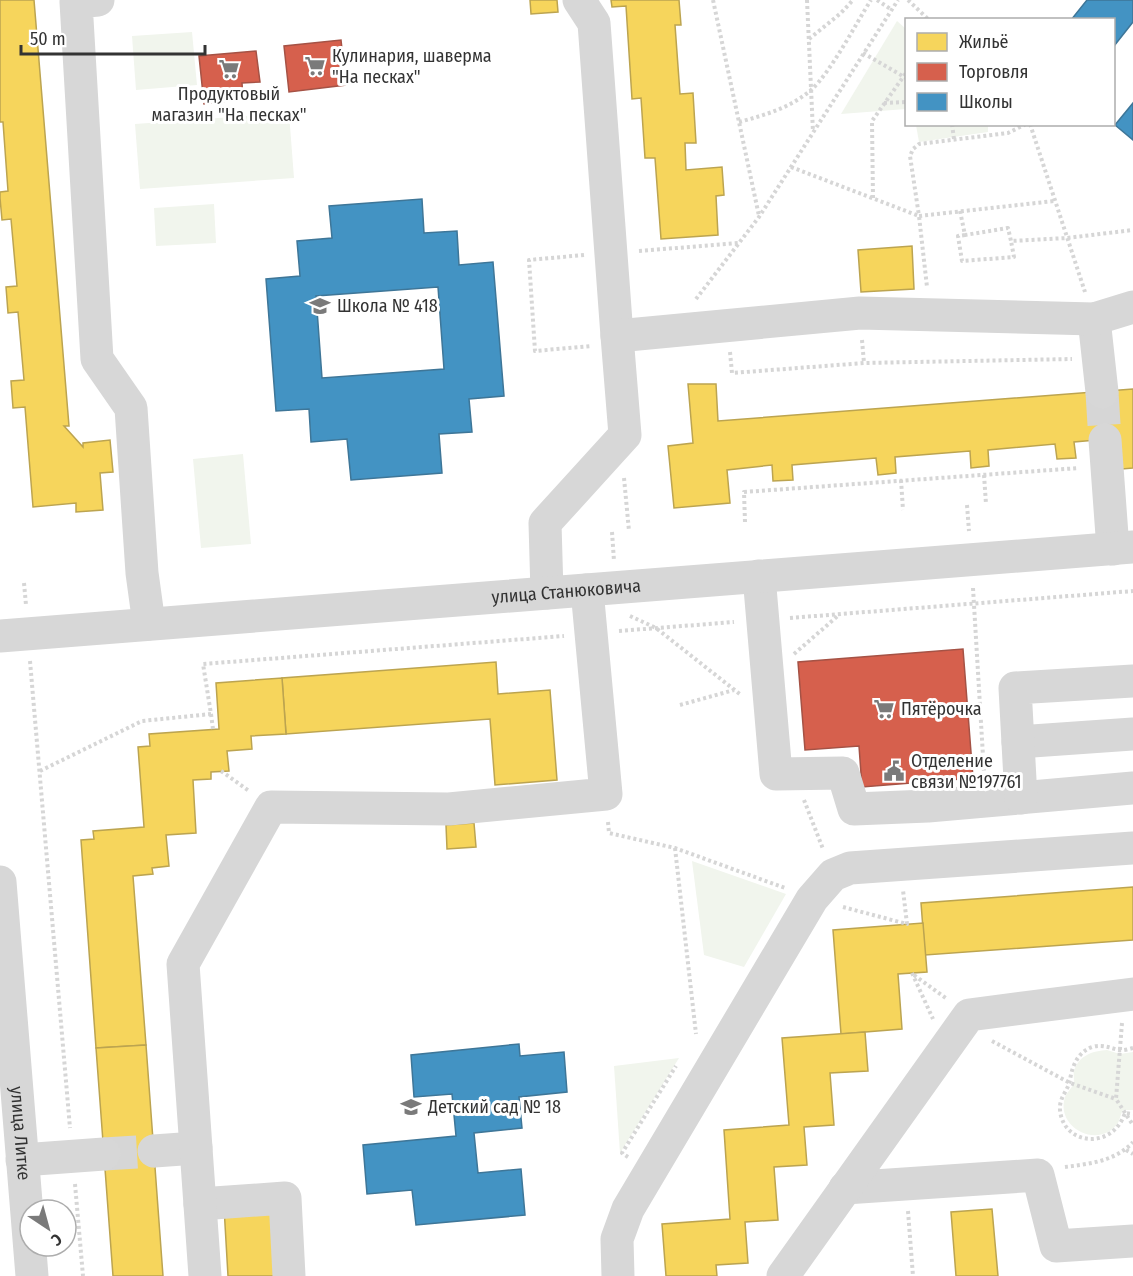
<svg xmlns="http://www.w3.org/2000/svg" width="1133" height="1276" font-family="'Fira Sans Condensed',sans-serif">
	<rect width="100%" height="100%" fill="#fff"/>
	<!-- green -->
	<g fill="#f1f5ed">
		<path d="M897,21L906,29V109L841,114Z"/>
		<path d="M192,32L197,85L136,90L132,36Z"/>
		<path d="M289,113L294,178L140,189L135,124Z"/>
		<path d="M916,125H988V132L919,142Z"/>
		<path d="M214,204L216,243L156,246L154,208Z"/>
		<path d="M243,454L251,544L201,548L193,459Z"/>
		<path d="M692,861L786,894L744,967L704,955Z"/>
		<path d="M1107,1050L1120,1054L1133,1052V1110H1123C1121,1113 1120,1119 1118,1123C1099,1150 1055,1128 1065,1097C1067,1092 1071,1089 1073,1085C1075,1081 1073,1075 1074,1071C1079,1055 1093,1051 1107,1050Z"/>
		<path d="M679,1058L620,1153L614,1066Z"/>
	</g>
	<!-- homes -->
	<g fill="#f6d55c" stroke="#bca450" stroke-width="1.5">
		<path d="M0,0H34L69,426H64L83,447V443L110,440L113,472L100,473L103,510L76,512V503L33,507L25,407L13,408L11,381L24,380L18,312L8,313L6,287L17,286L11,219L2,220L0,198V192L8,191L3,122H0Z"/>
		<path d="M530,0H557L558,12L531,14Z"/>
		<path d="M611,0H679L681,25H675L680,94L693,93L696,143H685L686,170L722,167L724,195L716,196L718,235L661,239L655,158H645L641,98L632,99L626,6L612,7Z"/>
		<path d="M912,246L914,289L861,292L858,250Z"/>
		<path d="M688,384H716L718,421L1133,389V468L1122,469L1119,438L1074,442L1076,458L1057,459L1055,444L988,450L989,466L971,468L970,451L895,457L896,473L878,475L876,458L792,465L793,480L773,481L772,465L727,470L730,503L674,508L668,446L693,443Z"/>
		<path d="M496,662L498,694L550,690L557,780L495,785L490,719L286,734L282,678Z"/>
		<path d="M282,678L286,734L251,736L252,749L227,751L229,771L211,772V779L193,780L196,833L166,835L169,866L152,868L153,874L133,876L146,1045L96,1048L81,840L94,839L93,831L144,827L138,747L150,746L149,734L219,729L216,683Z"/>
		<path d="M474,823L476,847L447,849L446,825Z"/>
		<path d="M1133,887V940L925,955L921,903Z"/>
		<path d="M923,923L927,972L898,974L902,1029L841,1034L833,930Z"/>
		<path d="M865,1032L868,1071L830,1073L834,1125L804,1127L807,1165L774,1167L778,1220L745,1222L748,1263L716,1265L717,1276H666L662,1224L730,1219L724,1130L789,1125L782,1038Z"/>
		<path d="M146,1045L163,1276H113L96,1048Z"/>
		<path d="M274,1204L279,1276H228L224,1207Z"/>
		<path d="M992,1209L998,1276H956L951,1212Z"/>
	</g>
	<!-- shops -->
	<g fill="#d6604d" stroke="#a55245" stroke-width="1.5">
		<path d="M341,40L346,85L289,92L284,46Z"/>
		<path d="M256,51L260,82L242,83L243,99L204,104L199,56Z"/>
		<path d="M963,649L973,778L862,787L859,746L805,750L798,662Z"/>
	</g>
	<!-- schools -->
	<g fill="#4393c3" stroke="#3e7698" stroke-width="1.5" fill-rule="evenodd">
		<path d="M1087,0H1133V22L1114,46V20H1071Z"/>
		<path d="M1133,103V140L1115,125Z"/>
		<path d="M422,199L424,233L457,231L459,265L493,262L504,396L469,399L472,432L439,434L442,473L351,480L347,439L311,442L309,409L276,411L266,279L300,276L297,241L332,238L329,206ZM438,287L444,369L322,378L316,296Z"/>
		<path d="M519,1044L520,1056L564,1052L567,1092L519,1097L522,1128L474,1133L478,1173L521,1169L525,1215L416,1225L412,1190L367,1194L363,1145L456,1136L452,1094L414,1097L411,1055Z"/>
	</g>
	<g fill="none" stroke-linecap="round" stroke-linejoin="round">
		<!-- minor-tunnel -->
		<g stroke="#d6d6d6" stroke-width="33" stroke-dasharray="33 16" stroke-linecap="butt">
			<path d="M1102,392L1105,440"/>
			<path d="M104,1154L154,1151"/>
		</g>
		<!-- path -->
		<g stroke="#d6d6d6" stroke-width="4" stroke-dasharray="3 3" stroke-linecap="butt">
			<path d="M713,0L759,216"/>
			<path d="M807,0L813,132"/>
			<path d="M877,0L892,10"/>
			<path d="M908,0L929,20"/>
			<path d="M809,39L841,13L853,0"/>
			<path d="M863,53L906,78"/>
			<path d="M884,103L906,102"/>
			<path d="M739,122C765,115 790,108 811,90C831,72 855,25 871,0"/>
			<path d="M952,124L954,139"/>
			<path d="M1026,124L1008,133L919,144L913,149L910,156L919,216L1054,201"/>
			<path d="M1030,124L1085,292"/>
			<path d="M791,167L919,216L927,287"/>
			<path d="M873,198L872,121L906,73"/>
			<path d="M960,211L965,235L1008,228L1011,241L1067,238L1133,230"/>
			<path d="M965,235L958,236L962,261L1014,257L1011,241"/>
			<path d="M639,251L739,243"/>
			<path d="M584,255L529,260L535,351L591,346"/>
			<path d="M696,299L759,217L898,0"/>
			<path d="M862,340L864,363"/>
			<path d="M730,352L732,373L864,363L1072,359"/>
			<path d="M984,475L986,504"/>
			<path d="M624,478L629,531"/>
			<path d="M901,480L903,510"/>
			<path d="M967,505L969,531"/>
			<path d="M745,522L744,492L1079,468"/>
			<path d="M612,532L614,561"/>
			<path d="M24,583L26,605"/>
			<path d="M973,588L984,773"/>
			<path d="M630,616L656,628L741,695"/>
			<path d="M790,618L1133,591"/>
			<path d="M619,631L734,622"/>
			<path d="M794,654L840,614"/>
			<path d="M30,661L70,1128"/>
			<path d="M680,705L734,690"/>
			<path d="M211,714L213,729"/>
			<path d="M40,771L142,721L211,714L203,664L564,636"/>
			<path d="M221,771L249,791"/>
			<path d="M804,800L823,849"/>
			<path d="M608,822L609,833L675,848L785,888"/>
			<path d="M675,848L696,1034"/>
			<path d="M843,907L907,924L903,890"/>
			<path d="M912,973L933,1019"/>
			<path d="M914,975L947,999"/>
			<path d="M1122,1023L1116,1099L1133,1125"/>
			<path d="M992,1041L1070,1083L1116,1099"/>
			<path d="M1133,1048C1129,1049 1123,1051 1119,1050C1110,1048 1103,1044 1092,1047C1078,1052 1072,1066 1070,1080C1068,1091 1059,1097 1060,1110C1063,1145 1112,1151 1125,1113L1133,1114"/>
			<path d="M1126,1150L1133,1154"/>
			<path d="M628,1157L622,1153L676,1066"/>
			<path d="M1065,1167C1089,1164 1116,1161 1133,1142"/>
			<path d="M75,1184L83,1276"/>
			<path d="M908,1211L913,1276"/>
		</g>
		<!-- minor -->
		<g stroke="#d7d7d7" stroke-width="33">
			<path d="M98,0L76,2L97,359L131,408L142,573L149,624"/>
			<path d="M579,0L594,23L617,336"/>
			<path d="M1094,319L1102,392"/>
			<path d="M1105,440L1113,549"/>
			<path d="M759,576L776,774L843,773L854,809L928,806L1133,788"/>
			<path d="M547,593L545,523L625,435L617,336L860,313L1094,319L1133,307"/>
			<path id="s1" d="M0,636L1133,547"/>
			<path d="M1018,742L1133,734"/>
			<path d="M1021,798L1015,688L1133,681"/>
			<path id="s2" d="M0,882L32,1276"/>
			<path d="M154,1151L196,1148"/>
			<path d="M22,1160L104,1154"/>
			<path d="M845,1188L1038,1175L1056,1246L1133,1241"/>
			<path d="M200,1204L285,1198L289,1276"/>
			<path d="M205,1276L183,964L271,807L449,809L606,794L587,590"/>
			<path d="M618,1276L617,1239L628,1209L812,899L833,875L850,868L1133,848"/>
			<path d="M783,1276L969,1015L1133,994"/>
		</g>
	</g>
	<!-- icons -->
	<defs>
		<g id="supermarket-bare" transform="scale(1.62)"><path d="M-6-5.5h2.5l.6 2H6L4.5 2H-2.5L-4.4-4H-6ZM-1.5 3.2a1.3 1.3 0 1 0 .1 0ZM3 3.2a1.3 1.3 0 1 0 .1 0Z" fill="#7a7a7a" stroke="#fff" stroke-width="2.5" paint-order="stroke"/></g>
		<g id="school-bare" transform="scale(1.62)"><path d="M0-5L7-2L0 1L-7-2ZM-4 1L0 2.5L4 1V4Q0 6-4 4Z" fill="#7a7a7a" stroke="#fff" stroke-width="2.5" paint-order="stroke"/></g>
		<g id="civic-bare" transform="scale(1.62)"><path d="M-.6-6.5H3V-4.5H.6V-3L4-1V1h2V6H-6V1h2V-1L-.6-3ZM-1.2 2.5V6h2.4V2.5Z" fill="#7a7a7a" stroke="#fff" stroke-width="2.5" paint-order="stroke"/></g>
	</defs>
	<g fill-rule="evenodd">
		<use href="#supermarket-bare" x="315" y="66"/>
		<use href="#supermarket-bare" x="229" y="69"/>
		<use href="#school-bare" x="320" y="306"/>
		<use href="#supermarket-bare" x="884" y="709"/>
		<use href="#civic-bare" x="894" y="771"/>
		<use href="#school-bare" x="411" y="1107"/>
	</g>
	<g text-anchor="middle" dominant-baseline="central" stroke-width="6" stroke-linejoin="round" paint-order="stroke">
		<!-- poi labels -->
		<g font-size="18" fill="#333" stroke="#fff" text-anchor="start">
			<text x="332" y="56">Кулинария, шаверма<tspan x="332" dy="21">"На песках"</tspan></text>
			<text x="229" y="94" text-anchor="middle">Продуктовый<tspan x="229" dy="21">магазин "На песках"</tspan></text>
			<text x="337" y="306">Школа № 418</text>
			<text x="901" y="709">Пятёрочка</text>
			<text x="911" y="761">Отделение<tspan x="911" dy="21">связи №197761</tspan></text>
			<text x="428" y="1107">Детский сад № 18</text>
		</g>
		<!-- street labels -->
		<g font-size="18" fill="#333" stroke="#fff">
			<text stroke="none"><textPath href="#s1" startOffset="568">улица Станюковича</textPath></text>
			<text stroke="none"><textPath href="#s2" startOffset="252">улица Литке</textPath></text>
		</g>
	</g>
	<!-- legend -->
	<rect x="905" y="18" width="210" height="108" fill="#ffffff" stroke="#adadad" stroke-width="1.5"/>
	<rect x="917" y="33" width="30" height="18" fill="#f6d55c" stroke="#adadad" stroke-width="1.5"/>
	<text x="959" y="48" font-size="18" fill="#333333">Жильё</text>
	<rect x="917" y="63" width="30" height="18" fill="#d6604d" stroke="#adadad" stroke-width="1.5"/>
	<text x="959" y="78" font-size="18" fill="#333333">Торговля</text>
	<rect x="917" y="93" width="30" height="18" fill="#4393c3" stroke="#adadad" stroke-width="1.5"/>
	<text x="959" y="108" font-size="18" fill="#333333">Школы</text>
	<!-- north arrow -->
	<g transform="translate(48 1228) rotate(144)"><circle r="28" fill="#ffffff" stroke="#adadad" stroke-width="1.5"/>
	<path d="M0-4.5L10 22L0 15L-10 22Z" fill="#7a7a7a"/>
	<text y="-9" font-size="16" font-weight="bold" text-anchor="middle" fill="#333333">С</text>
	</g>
	<!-- scale -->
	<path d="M21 45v9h184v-9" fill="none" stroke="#333333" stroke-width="3"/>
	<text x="30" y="45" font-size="18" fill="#333333" stroke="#ffffff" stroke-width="4.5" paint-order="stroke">50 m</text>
</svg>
